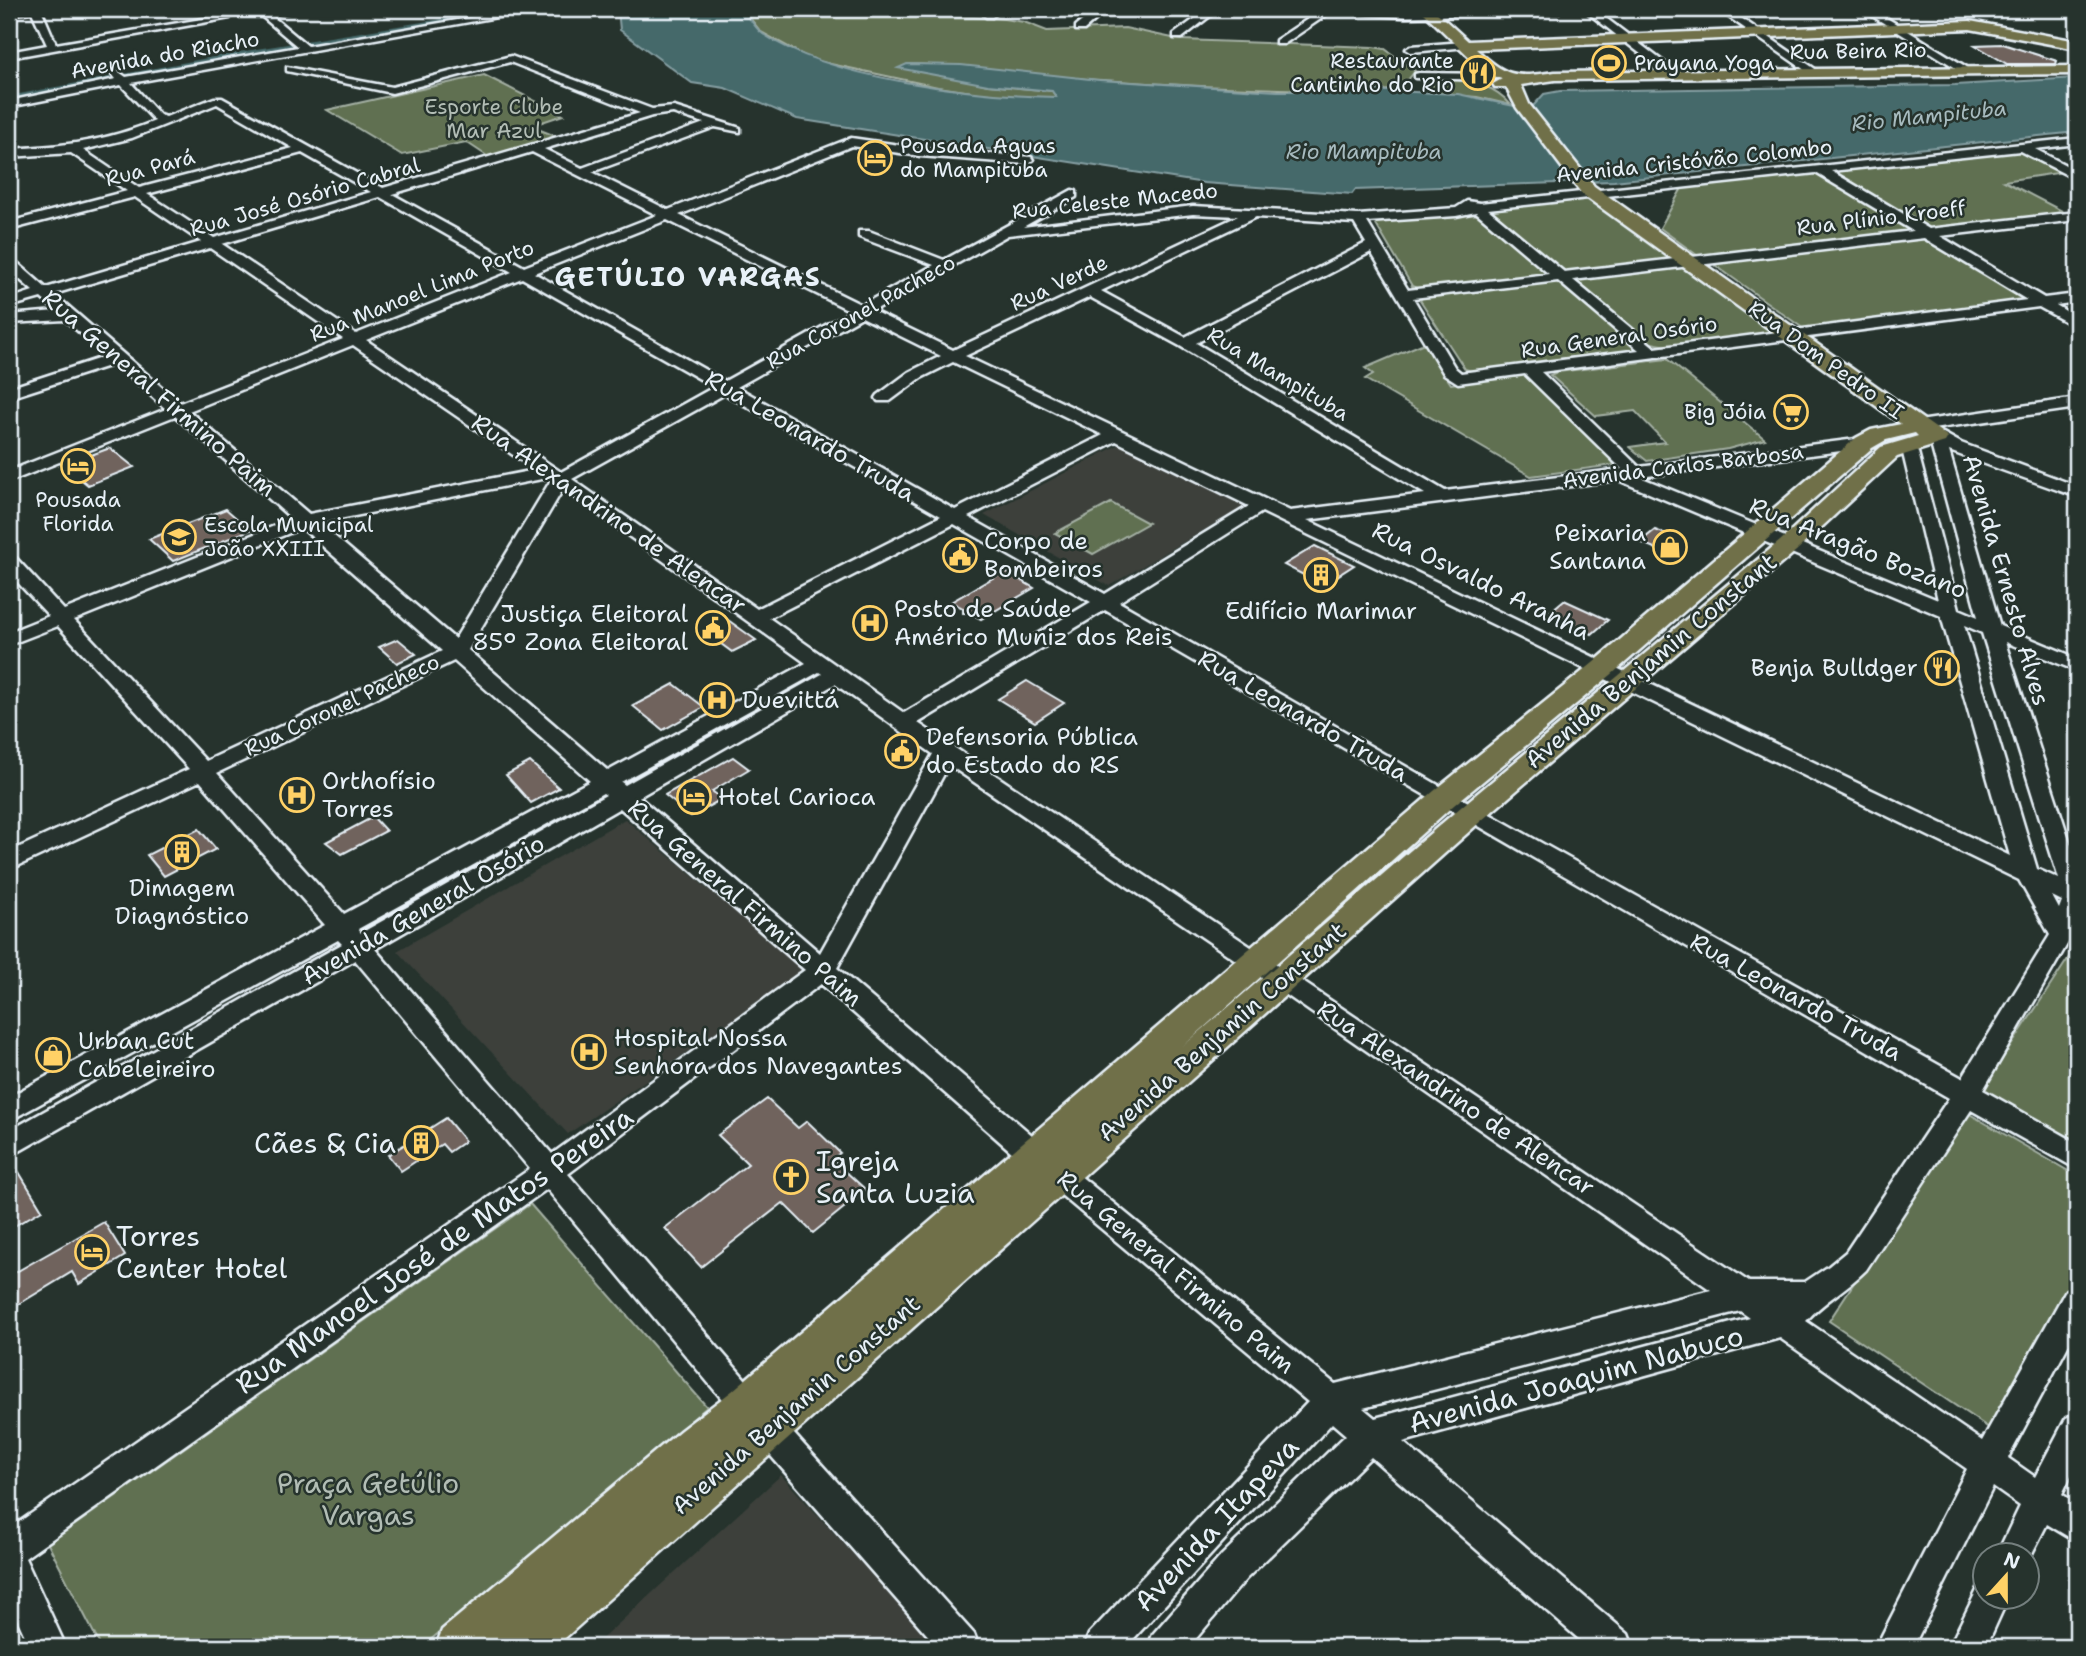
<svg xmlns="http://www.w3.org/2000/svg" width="2086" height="1656" font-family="'Shantell Sans',sans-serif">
	<rect width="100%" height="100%" fill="#26332d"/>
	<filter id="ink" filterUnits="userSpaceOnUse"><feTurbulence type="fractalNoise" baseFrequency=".0143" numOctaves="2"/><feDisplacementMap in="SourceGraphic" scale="14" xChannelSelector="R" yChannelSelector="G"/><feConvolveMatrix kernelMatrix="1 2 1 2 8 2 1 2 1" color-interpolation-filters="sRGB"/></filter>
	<g filter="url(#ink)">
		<!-- built -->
		<g fill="#3c413b">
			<path d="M1120,444L1245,506L1109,586L984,515Z"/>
			<path d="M625,819L805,971L568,1134L397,951Z"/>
			<path d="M781,1475L938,1647H593Z"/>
		</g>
		<!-- green -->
		<g fill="#606f51" stroke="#a4b0a4" stroke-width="2">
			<path d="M743,9H900L896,12L1004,19L1024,22L1047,31L1125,28L1182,40L1373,47L1385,49L1415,71L1403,86L1395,90C1297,91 1200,87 1103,80C1037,76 973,65 907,64L987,85L1052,91L1057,98L993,95L938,87L812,60L761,32Z"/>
			<path d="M484,75L563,115L530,126L558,137L490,158L466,142L402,155L327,110Z"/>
			<path d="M1447,79C1472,81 1495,85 1511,105L1477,97L1428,93L1433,84Z"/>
			<path d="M2020,150L2064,172L2004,181L2064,212L1933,230L1832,172Z"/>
			<path d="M1817,173L1917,232L1701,258L1660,228L1682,188Z"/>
			<path d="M1597,197L1680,260L1565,273L1489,208Z"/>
			<path d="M1466,214L1480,215L1552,274L1421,290L1412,286L1375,223Z"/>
			<path d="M1923,237L2028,299L1804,329L1712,263Z"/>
			<path d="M1687,265L1780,332L1668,346L1651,343L1572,279Z"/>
			<path d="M1558,281L1640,350L1475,372L1465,369L1420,300L1424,296Z"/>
			<path d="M1424,343L1451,384L1524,374L1536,377L1611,458L1614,465L1531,476L1365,379L1373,374L1365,368Z"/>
			<path d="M1667,359L1765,439L1728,449L1647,461L1630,447L1665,442L1635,411L1596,416L1550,375L1557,372Z"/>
			<path d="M1111,503L1148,523L1093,554L1055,533Z"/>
			<path d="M2077,945V1143L1982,1090Z"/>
			<path d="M1966,1112L2077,1176V1273L1992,1430L1829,1321Z"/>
			<path d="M530,1204L707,1407L422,1647H101L48,1544Z"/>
		</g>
		<!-- water -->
		<path fill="#45696a" stroke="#869fa3" stroke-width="2" d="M618,9H743C749,17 755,28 763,34C830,79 976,96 1056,97L1052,91L988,85L898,68L907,64L961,65L1099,80L1277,91H1392L1458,94L1514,106L1534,105L1544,94L1560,91L1955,85L2077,78V132L1614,181L1355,190L1352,194L1204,183L797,119L725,88L692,83L620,30Z"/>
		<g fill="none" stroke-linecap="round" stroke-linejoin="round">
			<!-- canal -->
			<path fill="#45696a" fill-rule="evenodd" d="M502,9H523L239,58L9,102V96L239,52Z"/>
		</g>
		<!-- building -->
		<g fill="#70635d" stroke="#e8f1f8" stroke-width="2">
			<path d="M2003,44L2057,61L2056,64H2007L1975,45Z"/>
			<path d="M110,448L134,467L88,485L64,465Z"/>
			<path d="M226,509L250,530L173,561L149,539Z"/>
			<path d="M1655,530L1674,537L1659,550L1640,542Z"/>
			<path d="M1315,546L1354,565L1323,585L1284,565Z"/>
			<path d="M1005,571L1034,588L981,619L970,613H963V608L951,602Z"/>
			<path d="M1564,600L1608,620L1592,634L1546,615Z"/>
			<path d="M721,615L756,640L732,652L698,627Z"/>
			<path d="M398,639L416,654L397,663L379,647Z"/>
			<path d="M1027,681L1064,703L1035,722L998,699Z"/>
			<path d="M674,684L704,707L663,730L633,706Z"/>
			<path d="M733,757L749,769L712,791L722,799L691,816L665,795Z"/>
			<path d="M530,762L559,788L531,803L506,775Z"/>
			<path d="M373,817L386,831L342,854L326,842Z"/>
			<path d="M199,829L216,849L164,876L147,855Z"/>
			<path d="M767,1099L798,1128L807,1121L840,1153L832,1159L866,1190L813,1233L783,1203L701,1267L665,1228L748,1164L718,1135Z"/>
			<path d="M446,1118L465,1141L449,1152L442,1144L401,1171L388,1155Z"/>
			<path d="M11,1159L42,1210L9,1229V1160Z"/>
			<path d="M104,1222L125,1256L79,1284L72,1272L9,1310V1276Z"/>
		</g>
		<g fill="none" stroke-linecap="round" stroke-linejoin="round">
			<!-- minor casing -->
			<g stroke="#e8f1f8" stroke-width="5">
				<g id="minor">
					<path d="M9,9H41L56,44L225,15L230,18L9,58V52L47,45L32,12L9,15Z"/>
					<path d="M278,9H299L272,16L308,46L521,9H541L131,83L160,115L166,117L214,98H222L383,188L640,113L510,62L392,93L287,71V67L392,87L511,56L652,109L674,107L740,128V132L715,127L592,172L668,210L851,138L920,148L1031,157L1033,160L1027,164L920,156L852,146L679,215L862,305L934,265L859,237V231H869L944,260L1072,190L1076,191V197L1023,227L1193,206L1358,215L1456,208L1467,201L1480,203L2077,138V144L2035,149L2077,171V180L2020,151L1831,171L1929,229L2077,212V220L1940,236L2044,298L2077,294V302L2056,305L2077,318V328L2039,307L1541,372L1639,467L1864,438L1870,439L1872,443L1870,447L1864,448L1640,477L1938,600L1901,445L1909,440L1915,441L1959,609L1978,617L1929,437L1931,433H1943L1961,443L2077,486V497L1949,451L2000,626L2077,658V671L2005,642L2077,864V927L1983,1090L2077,1143V1169L1971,1110L1866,1270C1847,1289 1824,1301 1806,1321L1982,1441L2066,1290L2077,1286V1329L2008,1458L2035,1477L2066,1418L2077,1413V1463L2062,1494L2077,1505V1542L2047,1524L2026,1565V1554H1997L2020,1506L1993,1487L1913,1647H1876L1967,1469L1780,1338L1403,1442L1628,1634L1633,1647H1588L1371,1457L1246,1579L1189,1647H1148L1153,1634L1222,1555L1346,1435L1332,1423L1126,1647H1084L1089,1634L1308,1402L1048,1184L821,984L568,1174L758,1394L974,1634L979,1647H938L736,1416L547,1189L25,1558L66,1647H30L9,1601V1529L530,1169L355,960L9,1157V1131L342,944L338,940L9,1121V1097L325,925L200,781L9,870V852L189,769L58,626L9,645V632L49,616L9,573V557L16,558L64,610L292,519L175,416L9,482V471L166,409L115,364L9,398V388L107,356L65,320L9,323V315L56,311L41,298L9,307V299L33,291L9,270V259L14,260L46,288L201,242L135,197L9,230V222L127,191L71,153L9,157V149C64,146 103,142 155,121L121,85L9,107V101L116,79L111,73L116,70L126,77L298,47L259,14ZM217,104L293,148L139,188L83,150L132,138ZM673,113L704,123L582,168L544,149L652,116ZM532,152L657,215L524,267L392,194ZM302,153L371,192L214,238L147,194ZM1816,173L1913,231L1564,272L1488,209ZM380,197L512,272L356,334L222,244ZM1476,212L1549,274L1408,290L1367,222L1456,216ZM1193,214L1238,216L953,350L873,311L1008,235ZM1256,217L1354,223L1366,243L1185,337L1101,291ZM667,220L851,311L725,381L534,273ZM1924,238L2027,300L1655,348L1573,280ZM210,248L343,339L180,403L54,294ZM1371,252L1444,374L1458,383L1525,374L1622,469L1445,491L1196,343ZM522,278L714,387L561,472L366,340ZM1558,281L1639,350L1461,373L1455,368L1413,298ZM1090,297L1180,346L1425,494L1290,511L965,356ZM862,317L941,356L909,372L878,395L876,398L878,401H890L921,378L953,362L1103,435L955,510L737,387ZM353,345L535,470L309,514L189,411ZM725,394L941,516L757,609L572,479ZM1116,441L1249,506L1105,594L968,517ZM547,478L551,480L455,639L319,523ZM1618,480L1941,616L2010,856L1307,520ZM563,489L806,663L608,771L468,650ZM1262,512L2019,880L2050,935L1962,1078L1452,793L1119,602ZM954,524L1091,602L904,713L769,618ZM302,528L442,651L206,761L74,620ZM1105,610L1949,1098L1846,1252L1829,1266L1805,1282H1749L918,723ZM1964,625L1982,633L2059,879L2037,869ZM454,661L590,781L344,914L217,773ZM819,672L822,674L625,785L621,782ZM835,684L933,754L820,953L639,797ZM949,765L1249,969L1711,1290L1335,1384L1068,1166L837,968ZM603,793L606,795L361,933L358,929ZM620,808L805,970L552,1154L375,949ZM2052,896L2062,901L2059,909ZM1740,1311L1750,1318L1375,1418L1363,1408Z"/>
					<path d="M991,9H1002L992,17H986L984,15Z"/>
					<path d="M1097,9H1108L1084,30H1076V26Z"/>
					<path d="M1208,9H1219L1182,38H1174V34Z"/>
					<path d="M1323,9L1405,11L1563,9L1558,12L1405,17L1331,12L1284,44H1276V40Z"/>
					<path d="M1583,9H1594L1677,72V76H1669Z"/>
					<path d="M1717,9H1728L1821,73L1812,75Z"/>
					<path d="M1861,9H1872L1973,71L1964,73Z"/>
					<path d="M1464,42L1468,43V47L1411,52L1406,49L1411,46Z"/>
					<path d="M1419,73L1491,74L1496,77L1491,80L1415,78V74Z"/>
					<path d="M2077,398V408L1919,431L1911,426L1919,421Z"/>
					<path d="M1984,1582V1596H2009L1986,1647H1949L1980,1584Z"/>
				</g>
			</g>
			<!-- major casing -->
			<g stroke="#e8f1f8" stroke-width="5">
				<path id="major" d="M1420,9H1433L1468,41L1970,21L2077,41V49L1970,29L1476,49C1507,77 1514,78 1555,72L2077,66V74L1555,80L1521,85L1529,104L1594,186L1948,437L1945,442L1897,457L1796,551L1481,821L555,1647H497L498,1644L494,1647H436L442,1630L681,1430L732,1391L1434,791L1593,663L1856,438L1871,430L1901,424L1582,194L1517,108L1506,87H1495L1493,84L1502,79L1488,75ZM1915,433L1918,436L1881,447L1780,541L1461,807L1182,1047L1454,805L1611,675L1872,448L1886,440Z"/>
			</g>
			<!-- minor -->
			<use href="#minor" fill="#26332d" fill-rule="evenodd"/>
			<!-- major -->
			<use href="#major" fill="#6f704a" fill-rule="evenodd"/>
		</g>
	</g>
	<!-- icons -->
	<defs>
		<g id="stadium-ring" transform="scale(1.75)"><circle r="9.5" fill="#26332d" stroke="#ffd166" stroke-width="1.5"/><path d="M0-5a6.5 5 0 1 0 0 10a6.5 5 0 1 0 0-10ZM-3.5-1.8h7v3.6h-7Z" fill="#ffd166"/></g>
		<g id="restaurant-ring" transform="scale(1.75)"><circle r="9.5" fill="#26332d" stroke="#ffd166" stroke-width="1.5"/><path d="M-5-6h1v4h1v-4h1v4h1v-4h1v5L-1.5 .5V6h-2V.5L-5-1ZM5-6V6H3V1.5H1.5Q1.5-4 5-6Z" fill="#ffd166"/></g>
		<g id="hotel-ring" transform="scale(1.75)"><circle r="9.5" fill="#26332d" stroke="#ffd166" stroke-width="1.5"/><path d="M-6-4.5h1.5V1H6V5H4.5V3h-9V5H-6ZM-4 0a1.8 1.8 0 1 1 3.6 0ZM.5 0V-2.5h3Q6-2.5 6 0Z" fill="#ffd166"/></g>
		<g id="supermarket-ring" transform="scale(1.75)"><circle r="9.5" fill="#26332d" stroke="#ffd166" stroke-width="1.5"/><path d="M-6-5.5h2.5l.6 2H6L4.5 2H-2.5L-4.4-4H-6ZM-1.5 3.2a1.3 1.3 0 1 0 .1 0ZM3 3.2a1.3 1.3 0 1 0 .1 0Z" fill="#ffd166"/></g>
		<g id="school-ring" transform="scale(1.75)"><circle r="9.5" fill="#26332d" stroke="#ffd166" stroke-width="1.5"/><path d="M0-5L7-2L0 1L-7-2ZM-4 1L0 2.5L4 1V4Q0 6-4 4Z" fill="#ffd166"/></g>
		<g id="shop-ring" transform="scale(1.75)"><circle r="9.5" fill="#26332d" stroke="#ffd166" stroke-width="1.5"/><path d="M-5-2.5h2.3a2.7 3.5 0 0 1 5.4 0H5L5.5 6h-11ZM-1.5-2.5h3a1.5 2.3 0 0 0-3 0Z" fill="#ffd166"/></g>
		<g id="civic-ring" transform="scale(1.75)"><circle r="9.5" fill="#26332d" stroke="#ffd166" stroke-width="1.5"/><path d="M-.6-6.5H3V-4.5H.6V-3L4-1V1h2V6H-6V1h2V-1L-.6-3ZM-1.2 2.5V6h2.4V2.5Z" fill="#ffd166"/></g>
		<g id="building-ring" transform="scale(1.75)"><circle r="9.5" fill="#26332d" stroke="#ffd166" stroke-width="1.5"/><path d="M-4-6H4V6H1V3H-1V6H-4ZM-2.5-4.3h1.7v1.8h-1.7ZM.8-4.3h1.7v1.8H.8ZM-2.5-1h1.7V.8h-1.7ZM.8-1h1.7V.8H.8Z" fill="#ffd166"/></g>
		<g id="hospital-ring" transform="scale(1.75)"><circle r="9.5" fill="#26332d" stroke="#ffd166" stroke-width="1.5"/><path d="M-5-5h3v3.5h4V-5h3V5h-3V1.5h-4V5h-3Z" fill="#ffd166"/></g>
		<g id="church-ring" transform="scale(1.75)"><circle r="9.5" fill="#26332d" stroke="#ffd166" stroke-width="1.5"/><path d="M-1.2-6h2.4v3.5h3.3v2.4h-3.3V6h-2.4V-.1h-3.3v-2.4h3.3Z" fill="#ffd166"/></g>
	</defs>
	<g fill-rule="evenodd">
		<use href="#stadium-ring" x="1609" y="63"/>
		<use href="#restaurant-ring" x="1478" y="73"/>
		<use href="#hotel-ring" x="875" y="158"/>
		<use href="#supermarket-ring" x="1791" y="412"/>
		<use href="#hotel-ring" x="78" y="466"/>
		<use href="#school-ring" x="179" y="537"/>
		<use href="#shop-ring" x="1670" y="547"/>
		<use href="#civic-ring" x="960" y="555"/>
		<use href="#building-ring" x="1321" y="575"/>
		<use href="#hospital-ring" x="870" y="623"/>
		<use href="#civic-ring" x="713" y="628"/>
		<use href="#restaurant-ring" x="1942" y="668"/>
		<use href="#hospital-ring" x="717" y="700"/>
		<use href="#civic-ring" x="902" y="751"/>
		<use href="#hospital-ring" x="297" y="795"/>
		<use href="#hotel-ring" x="694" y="797"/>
		<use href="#building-ring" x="182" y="852"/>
		<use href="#hospital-ring" x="589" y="1052"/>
		<use href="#shop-ring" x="53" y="1055"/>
		<use href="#building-ring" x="421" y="1143"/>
		<use href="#church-ring" x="791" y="1177"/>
		<use href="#hotel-ring" x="92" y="1252"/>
	</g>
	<g text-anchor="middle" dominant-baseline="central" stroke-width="5" stroke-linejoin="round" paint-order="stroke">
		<!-- far-street labels -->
		<g font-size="21" fill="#e8f1f8" stroke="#26332d">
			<text transform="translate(1858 51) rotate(-1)">Rua Beira Rio</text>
			<text transform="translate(165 55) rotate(-10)">Avenida do Riacho</text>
			<text transform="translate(1694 161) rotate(-6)">Avenida Cristóvão Colombo</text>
			<text transform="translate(150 168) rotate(-15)">Rua Pará</text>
			<text transform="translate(305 197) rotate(-16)">Rua José Osório Cabral</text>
			<text transform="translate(1115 201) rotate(-6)">Rua Celeste Macedo</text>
			<text transform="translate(1881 218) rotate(-7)">Rua Plínio Kroeff</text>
			<text transform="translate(1059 283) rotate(-25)">Rua Verde</text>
			<text transform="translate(422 291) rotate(-22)">Rua Manoel Lima Porto</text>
			<text transform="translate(861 312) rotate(-29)">Rua Coronel Pacheco</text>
			<text transform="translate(1619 337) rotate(-8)">Rua General Osório</text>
			<text transform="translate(1826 360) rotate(36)">Rua Dom Pedro II</text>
			<text transform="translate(1278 374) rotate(31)">Rua Mampituba</text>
			<text transform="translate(1683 466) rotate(-7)">Avenida Carlos Barbosa</text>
			<text transform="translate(342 705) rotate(-25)">Rua Coronel Pacheco</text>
		</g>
		<!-- far-poi labels -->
		<g font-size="21" fill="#e8f1f8" stroke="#26332d" text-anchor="start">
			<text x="1454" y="61" text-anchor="end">Restaurante<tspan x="1454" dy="24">Cantinho do Rio</tspan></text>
			<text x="1634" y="63">Prayana Yoga</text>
			<text x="900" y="146">Pousada Aguas<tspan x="900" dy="24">do Mampituba</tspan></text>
			<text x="1766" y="412" text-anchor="end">Big Jóia</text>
			<text x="78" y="500" text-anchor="middle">Pousada<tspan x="78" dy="24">Florida</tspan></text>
			<text x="204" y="525">Escola Municipal<tspan x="204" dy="24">João XXIII</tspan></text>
		</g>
		<!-- far-park labels -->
		<g font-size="21" fill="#b2bdb5" stroke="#26332d">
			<text x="494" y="107">Esporte Clube<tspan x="494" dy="24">Mar Azul</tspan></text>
		</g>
		<!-- far-water labels -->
		<g font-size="21" font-style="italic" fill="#a7bbbf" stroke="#26332d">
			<text transform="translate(1929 116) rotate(-6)">Rio Mampituba</text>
			<text x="1364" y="152">Rio Mampituba</text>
		</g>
		<!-- street labels -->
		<g font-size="24" fill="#e8f1f8" stroke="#26332d">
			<text transform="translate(159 393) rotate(41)">Rua General Firmino Paim</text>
			<text transform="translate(810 436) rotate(30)">Rua Leonardo Truda</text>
			<text transform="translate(609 514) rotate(35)">Rua Alexandrino de Alencar</text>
			<text transform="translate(1858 548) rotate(22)">Rua Aragão Bozano</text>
			<text transform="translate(2006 580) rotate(74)">Avenida Ernesto Alves</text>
			<text transform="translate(1481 581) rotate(26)">Rua Osvaldo Aranha</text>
			<text transform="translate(1651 661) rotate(-40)">Avenida Benjamin Constant</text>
			<text transform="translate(1303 716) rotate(30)">Rua Leonardo Truda</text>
			<text transform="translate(745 903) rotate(41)">Rua General Firmino Paim</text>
			<text transform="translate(423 910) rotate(-30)">Avenida General Osório</text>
			<text transform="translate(1796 997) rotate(29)">Rua Leonardo Truda</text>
			<text transform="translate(1222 1032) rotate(-41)">Avenida Benjamin Constant</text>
			<text transform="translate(1456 1098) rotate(34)">Rua Alexandrino de Alencar</text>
			<text transform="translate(1176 1272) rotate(40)">Rua General Firmino Paim</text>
			<text transform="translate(796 1405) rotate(-41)">Avenida Benjamin Constant</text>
		</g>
		<!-- poi labels -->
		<g font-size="24" fill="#e8f1f8" stroke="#26332d" text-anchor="start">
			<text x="1646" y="533" text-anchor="end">Peixaria<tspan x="1646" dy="28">Santana</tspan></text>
			<text x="984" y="541">Corpo de<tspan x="984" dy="28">Bombeiros</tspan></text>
			<text x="894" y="609">Posto de Saúde<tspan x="894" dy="28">Américo Muniz dos Reis</tspan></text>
			<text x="1321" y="611" text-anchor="middle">Edifício Marimar</text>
			<text x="688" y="614" text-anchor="end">Justiça Eleitoral<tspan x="688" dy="28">85° Zona Eleitoral</tspan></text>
			<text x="1918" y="668" text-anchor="end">Benja Bulldger</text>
			<text x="742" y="700">Duevittá</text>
			<text x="926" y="737">Defensoria Pública<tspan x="926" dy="28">do Estado do RS</tspan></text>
			<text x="322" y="781">Orthofísio<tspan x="322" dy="28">Torres</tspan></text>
			<text x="718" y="797">Hotel Carioca</text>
			<text x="182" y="888" text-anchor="middle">Dimagem<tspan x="182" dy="28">Diagnóstico</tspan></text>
			<text x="614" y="1038">Hospital Nossa<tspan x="614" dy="28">Senhora dos Navegantes</tspan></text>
			<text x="78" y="1041">Urban Cut<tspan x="78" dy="28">Cabeleireiro</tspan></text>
		</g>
		<!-- far-district labels -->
		<g font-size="26" font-weight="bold" letter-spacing="2" fill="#e8f1f8" stroke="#26332d">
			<text x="688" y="276">GETÚLIO VARGAS</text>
		</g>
		<!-- near-poi labels -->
		<g font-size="28" fill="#e8f1f8" stroke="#26332d" text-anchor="start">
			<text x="396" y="1143" text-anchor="end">Cães &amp; Cia</text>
			<text x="816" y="1161">Igreja<tspan x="816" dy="32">Santa Luzia</tspan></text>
			<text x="116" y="1236">Torres<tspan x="116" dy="32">Center Hotel</tspan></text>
		</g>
		<!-- near-street labels -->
		<g font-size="28" fill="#e8f1f8" stroke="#26332d">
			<text transform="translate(434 1250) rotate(-35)">Rua Manoel José de Matos Pereira</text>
			<text transform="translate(1576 1379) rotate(-15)">Avenida Joaquim Nabuco</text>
			<text transform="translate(1216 1524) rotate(-47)">Avenida Itapeva</text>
		</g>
		<!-- near-park labels -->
		<g font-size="28" fill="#b2bdb5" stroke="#26332d">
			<text x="368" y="1483">Praça Getúlio<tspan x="368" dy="32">Vargas</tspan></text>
		</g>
	</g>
	<!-- margin -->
	<rect width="2086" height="1656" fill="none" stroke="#26332d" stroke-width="35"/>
	<rect x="18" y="18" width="2051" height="1621" fill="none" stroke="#e8f1f8" stroke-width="2.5" filter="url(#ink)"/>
	<!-- north arrow -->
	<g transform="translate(2006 1576) rotate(21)"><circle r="33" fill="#26332d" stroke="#747f7e" stroke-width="2"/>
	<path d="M0-5L12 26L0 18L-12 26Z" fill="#ffd166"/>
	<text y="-10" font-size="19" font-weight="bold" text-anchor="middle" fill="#e8f1f8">N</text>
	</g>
</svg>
